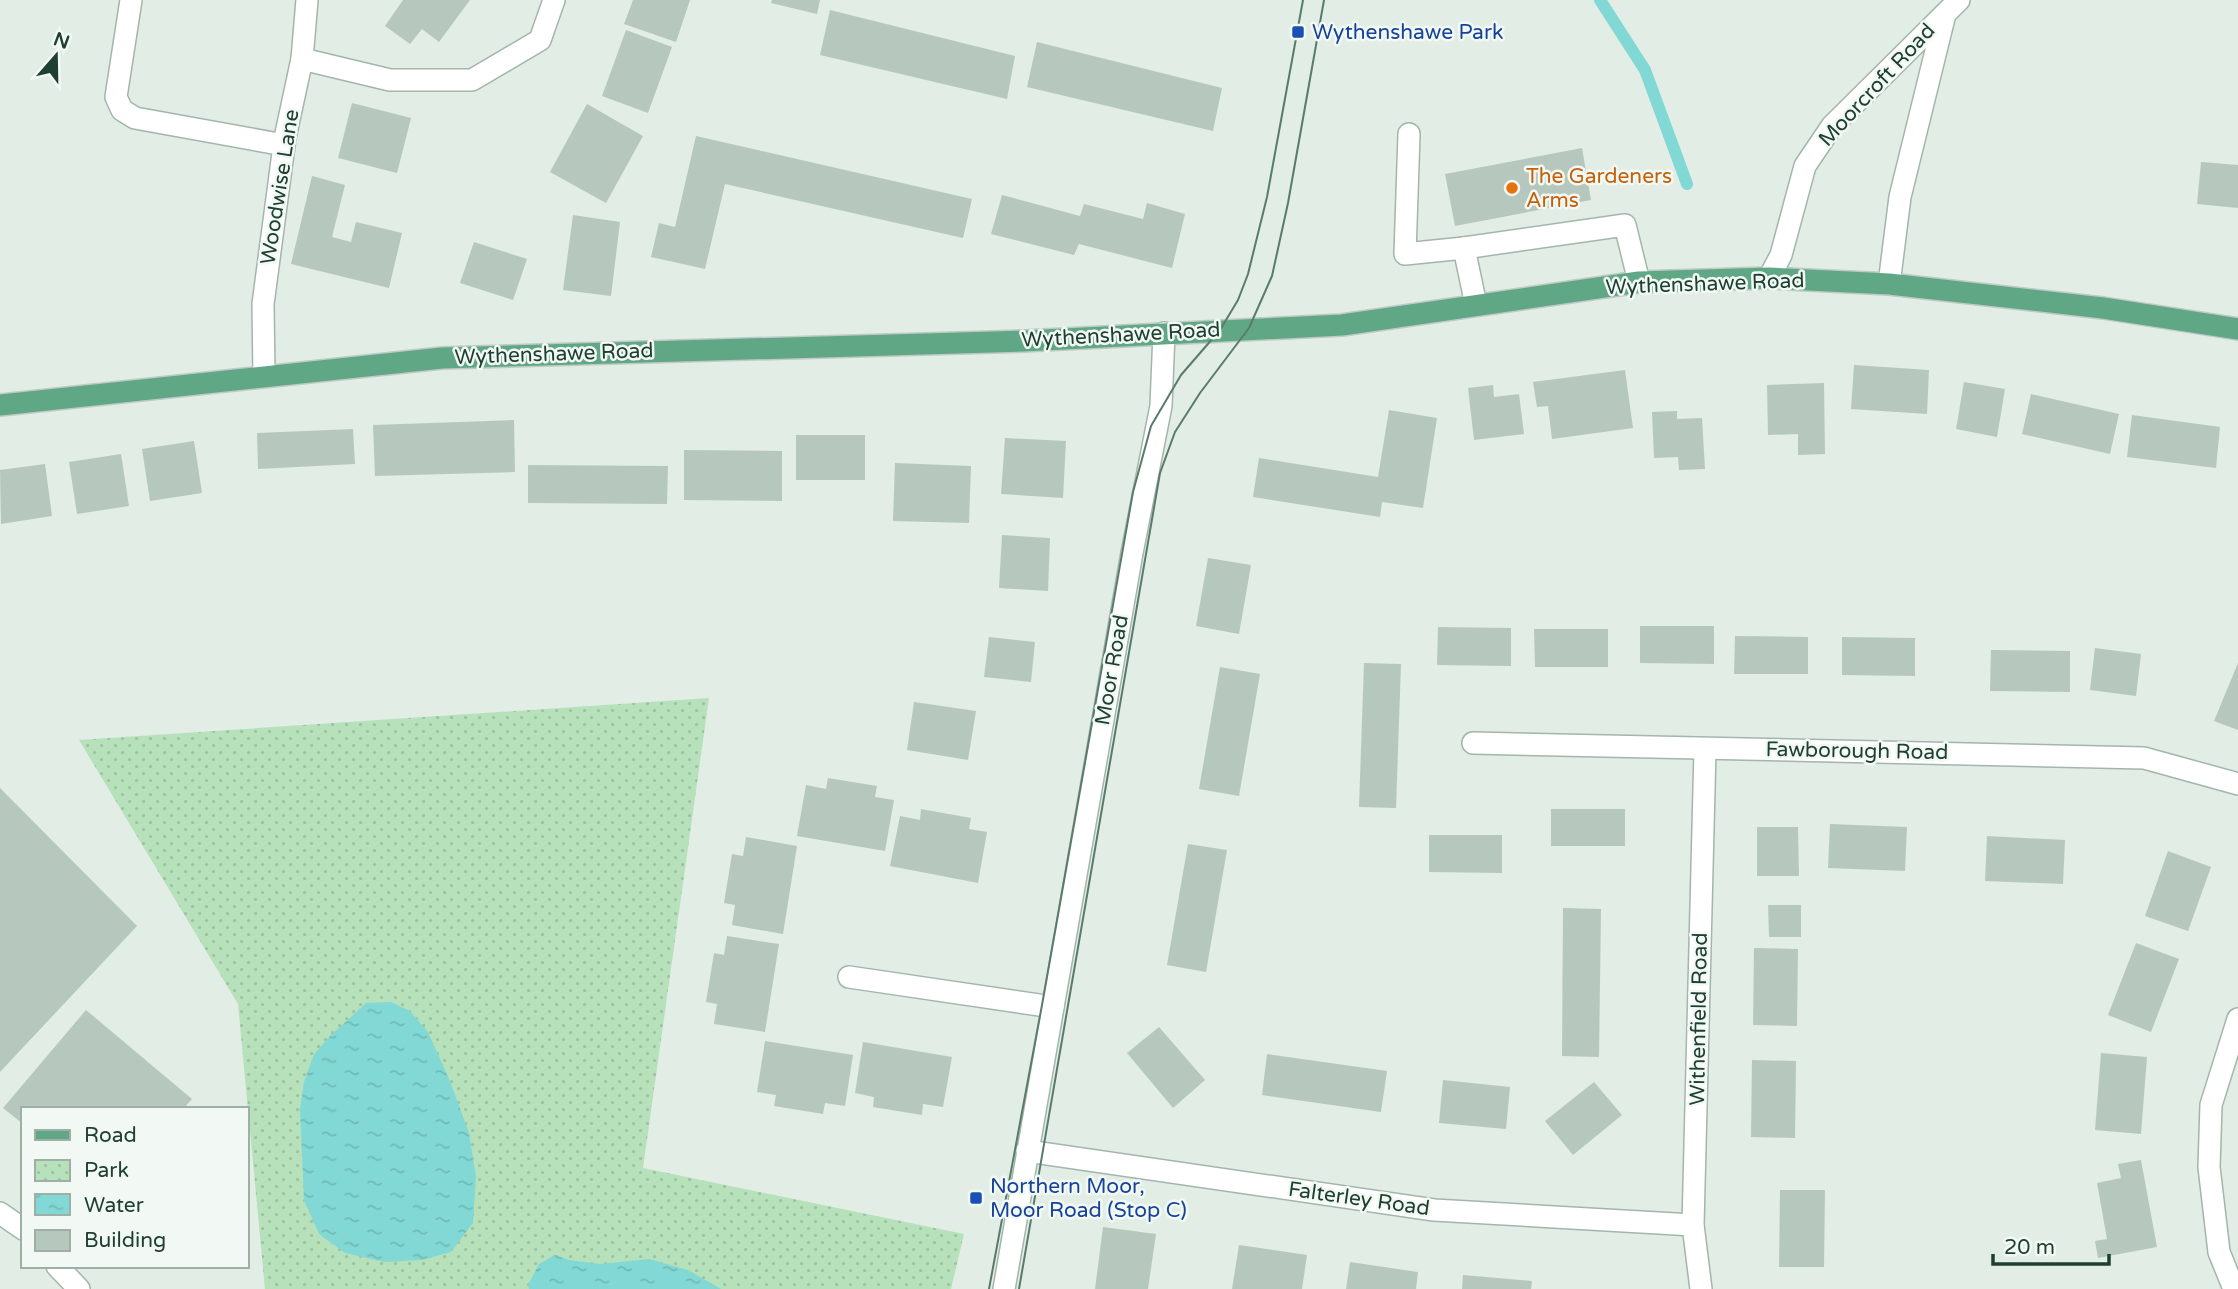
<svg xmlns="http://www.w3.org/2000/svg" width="2238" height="1289" font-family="'Varela Round',sans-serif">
	<defs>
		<pattern id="park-dots" width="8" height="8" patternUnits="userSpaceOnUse" patternTransform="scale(1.75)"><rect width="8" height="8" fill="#b7e1ba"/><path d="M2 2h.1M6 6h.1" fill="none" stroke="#9dc2a0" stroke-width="1.8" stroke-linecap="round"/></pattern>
		<pattern id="water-ripples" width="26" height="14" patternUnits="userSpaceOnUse" patternTransform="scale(1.75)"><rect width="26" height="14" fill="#82d8d4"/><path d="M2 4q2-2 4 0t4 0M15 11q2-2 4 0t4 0" fill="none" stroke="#70bab6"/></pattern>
	</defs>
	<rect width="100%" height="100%" fill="#e1ede5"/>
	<!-- park -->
	<path fill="url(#park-dots)" d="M709,698L643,1168L964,1234L951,1289H265L238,1004L79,740Z"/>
	<!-- water -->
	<g fill="url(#water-ripples)">
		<path d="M391,1002L410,1011L428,1032L450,1081L469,1133L476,1177L473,1223L451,1252L422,1260L385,1262L345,1253L319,1234L304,1200L300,1110L304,1082L314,1054L331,1035L366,1003Z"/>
		<path d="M555,1255L569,1260L600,1264L649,1259L688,1270L721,1289H529L528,1285L539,1264Z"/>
	</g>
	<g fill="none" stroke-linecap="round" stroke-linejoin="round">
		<!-- stream -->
		<path stroke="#82d8d4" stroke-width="12" d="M1600,0L1645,70L1687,184"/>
	</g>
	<!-- building -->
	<g fill="#b6c8bd">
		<path d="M403,0H470L439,42L422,29L410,44L385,26Z"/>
		<path d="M633,0H690L676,42L624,24Z"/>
		<path d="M772,0H820L817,14L771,3Z"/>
		<path d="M830,10L1015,56L1007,99L820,55Z"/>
		<path d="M626,30L672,47L648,113L602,96Z"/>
		<path d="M1037,42L1222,88L1213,131L1027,87Z"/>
		<path d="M352,103L411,118L397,173L338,158Z"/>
		<path d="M587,104L643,136L606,203L550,172Z"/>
		<path d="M696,136L972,199L963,238L725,184L705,269L651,257L659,223L675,227Z"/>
		<path d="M1582,148L1591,200L1455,226L1445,174Z"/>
		<path d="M2201,162L2238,165V208L2197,204Z"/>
		<path d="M312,176L345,185L332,237L351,242L356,222L402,233L389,288L291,264Z"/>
		<path d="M1002,195L1080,216L1084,204L1143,219L1147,203L1185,214L1172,268L1079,244L1074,255L991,234Z"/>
		<path d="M573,215L620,222L611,296L563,290Z"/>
		<path d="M474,242L527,259L513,300L460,283Z"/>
		<path d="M1854,365L1929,370L1927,414L1851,409Z"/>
		<path d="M1625,370L1633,428L1552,439L1548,406L1537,407L1533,382Z"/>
		<path d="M1964,382L2005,389L1997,437L1956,429Z"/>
		<path d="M1824,383L1825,454L1798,455V434L1768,435L1767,385Z"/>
		<path d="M1493,385L1494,397L1519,394L1524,434L1474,440L1468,388Z"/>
		<path d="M2031,394L2119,414L2110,454L2022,434Z"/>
		<path d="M1389,410L1437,418L1423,508L1382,502L1380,517L1253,497L1259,458L1378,477Z"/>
		<path d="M1677,411V419L1702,418L1705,469L1679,470L1678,457L1654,458L1652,412Z"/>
		<path d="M2132,415L2220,427L2216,468L2127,457Z"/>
		<path d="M514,420L515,472L375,476L373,425Z"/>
		<path d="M353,429L355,464L258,469L257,433Z"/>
		<rect x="796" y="435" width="69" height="45"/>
		<path d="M1005,438L1066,441L1063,498L1001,494Z"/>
		<path d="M194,441L202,493L150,501L142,449Z"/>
		<path d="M684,450L782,451V501L684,500Z"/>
		<path d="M121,454L129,506L77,514L69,462Z"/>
		<path d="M895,463L971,466L969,523L893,521Z"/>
		<path d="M45,464L52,516L1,524L0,470Z"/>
		<path d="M528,465L668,466L667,504L528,503Z"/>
		<path d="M1002,535L1050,538L1048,591L999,588Z"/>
		<path d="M1208,558L1251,565L1239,634L1196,626Z"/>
		<path d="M1640,626H1714V664L1640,663Z"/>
		<path d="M1438,627L1511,628V666L1437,665Z"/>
		<path d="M1534,629H1608V667H1535Z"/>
		<path d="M1735,636L1808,637V674H1734Z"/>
		<path d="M989,637L1035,642L1031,682L984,677Z"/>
		<path d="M1842,637L1915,638V676L1842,675Z"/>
		<path d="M2095,648L2141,654L2136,696L2090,690Z"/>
		<path d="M1991,650L2070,651V692L1990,691Z"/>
		<path d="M1364,663L1401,664L1396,808L1359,807Z"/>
		<path d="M2238,663V730L2214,721Z"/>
		<path d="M1220,667L1260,674L1239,796L1199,789Z"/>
		<path d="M914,702L976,711L968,760L907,750Z"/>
		<path d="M828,778L877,786L875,797L894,800L885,851L797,836L806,785L826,789Z"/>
		<path d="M0,788L137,926L0,1072Z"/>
		<path d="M921,809L971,818L969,829L987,832L978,883L890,866L900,816L920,820Z"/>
		<rect x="1551" y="809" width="74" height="37"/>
		<path d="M1830,824L1907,827L1905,871L1828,868Z"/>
		<path d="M1757,827H1798L1799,876H1757Z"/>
		<path d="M1429,835H1502V873L1429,872Z"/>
		<path d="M1987,836L2065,840L2063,884L1985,881Z"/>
		<path d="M746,837L797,846L783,934L732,925L735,905L724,903L732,854L743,856Z"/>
		<path d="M1188,844L1227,850L1206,972L1167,965Z"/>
		<path d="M2168,851L2211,867L2188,931L2145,916Z"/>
		<path d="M1768,905H1801V937H1769Z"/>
		<path d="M1563,908L1601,909L1599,1057L1562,1056Z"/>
		<path d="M727,936L779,944L765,1032L714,1024L717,1004L706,1002L714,953L724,955Z"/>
		<path d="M2136,943L2179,959L2151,1032L2108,1015Z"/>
		<path d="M1754,948L1798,949L1797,1026L1753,1025Z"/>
		<path d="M86,1010L192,1099L183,1109H23V1124L3,1108Z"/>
		<path d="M1159,1027L1205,1080L1173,1108L1127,1053Z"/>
		<path d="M765,1041L853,1055L845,1106L825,1103L823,1114L774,1106L776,1095L757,1092Z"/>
		<path d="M863,1042L952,1057L943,1107L923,1104L922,1115L873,1107L874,1097L855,1093Z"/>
		<path d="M2101,1053L2147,1057L2141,1134L2095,1130Z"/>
		<path d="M1267,1054L1387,1071L1381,1112L1262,1095Z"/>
		<path d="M1752,1060L1796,1061L1795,1138L1751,1137Z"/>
		<path d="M1443,1080L1510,1087L1506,1129L1439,1123Z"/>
		<path d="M1594,1082L1622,1115L1573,1155L1545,1121Z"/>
		<path d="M2141,1160L2157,1247L2098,1258L2095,1241L2107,1239L2097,1183L2121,1178L2118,1164Z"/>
		<path d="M1780,1190H1825L1824,1267H1779Z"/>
		<path d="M1103,1227L1156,1234L1148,1289H1095Z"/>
		<path d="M1239,1245L1307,1255L1302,1289H1232Z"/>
		<path d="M1350,1262L1418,1272L1416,1289H1346Z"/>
		<path d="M1463,1275L1532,1281L1531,1289H1462Z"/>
	</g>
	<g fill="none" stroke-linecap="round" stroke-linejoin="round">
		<!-- minor casing -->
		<g stroke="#a3b6ab" stroke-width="24">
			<g id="minor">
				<path d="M131,0L116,97L122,110L135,118L284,145"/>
				<path d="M302,59L390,80H472L540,40L554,0"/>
				<path d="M1409,134L1405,254L1464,248L1476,305"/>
				<path d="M1464,248L1625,225L1639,282"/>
				<path d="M1769,278L1781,255L1805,166L1832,126L1959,0"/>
				<path d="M1889,284L1900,197L1945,14"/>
				<path d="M264,376L263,304L285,138L302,59L307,0"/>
				<path d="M1473,743L2144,758L2238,784"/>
				<path d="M849,977L1053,1007"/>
				<path d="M1027,1151L1434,1210L1693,1225"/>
				<path d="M0,1213L23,1229"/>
				<path d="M57,1266L79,1289"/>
				<path d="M1004,1289L1132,553L1161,406L1164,333"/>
				<path d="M1701,1289L1693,1225L1705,749"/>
				<path d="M2234,1289L2219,1252L2209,1167L2211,1105L2238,1019"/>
			</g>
		</g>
		<!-- major casing -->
		<g stroke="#c0cac5" stroke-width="24">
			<path id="major" d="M0,405L442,358L1024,341L1342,325L1639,282L1769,278L1889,284L2103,308L2238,329"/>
		</g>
		<!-- minor -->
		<use href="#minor" stroke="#fff" stroke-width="21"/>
		<!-- major -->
		<use href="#major" stroke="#60a786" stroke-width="21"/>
		<!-- tram -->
		<g stroke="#597b6b" stroke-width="2">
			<path d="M989,1289L1042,1005L1133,492L1151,426L1181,375L1220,330L1238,300L1248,274L1267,197L1303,0"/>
			<path d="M1019,1289L1160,473L1175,432L1200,393L1249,328L1272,276L1288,203L1324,0"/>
		</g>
	</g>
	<!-- markers -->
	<g fill="#1a4fb4" stroke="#f2f9f4" stroke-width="2.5">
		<rect x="1291" y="25" width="14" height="14" rx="3.5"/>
		<rect x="969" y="1191" width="14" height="14" rx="3.5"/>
	</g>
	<circle fill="#e8710a" stroke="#f2f9f4" stroke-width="2.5" cx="1512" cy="188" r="7"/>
	<g text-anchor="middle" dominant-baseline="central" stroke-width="5" stroke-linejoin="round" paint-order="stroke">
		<!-- transit labels -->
		<g font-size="21" fill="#164399" stroke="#f2f9f4" text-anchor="start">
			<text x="1312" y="32">Wythenshawe Park</text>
			<text x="990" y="1186">Northern Moor,<tspan x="990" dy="24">Moor Road (Stop C)</tspan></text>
		</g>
		<!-- street labels -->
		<g font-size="21" fill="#1f4030" stroke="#f2f9f4">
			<text transform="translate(1877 85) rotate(-47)">Moorcroft Road</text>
			<text transform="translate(280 187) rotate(-81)">Woodwise Lane</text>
			<text transform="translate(1705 284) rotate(-2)">Wythenshawe Road</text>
			<text transform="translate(1121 335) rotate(-3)">Wythenshawe Road</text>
			<text transform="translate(554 354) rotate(-2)">Wythenshawe Road</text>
			<text transform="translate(1112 670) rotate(-80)">Moor Road</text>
			<text transform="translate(1857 751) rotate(1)">Fawborough Road</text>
			<text transform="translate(1699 1019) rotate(-89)">Withenfield Road</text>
			<text transform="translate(1359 1199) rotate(8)">Falterley Road</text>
		</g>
		<!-- food labels -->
		<g font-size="21" fill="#c56008" stroke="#f2f9f4" text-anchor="start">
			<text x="1526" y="176">The Gardeners<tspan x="1526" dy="24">Arms</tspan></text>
		</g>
	</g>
	<!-- legend -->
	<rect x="21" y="1107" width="228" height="161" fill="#f2f9f4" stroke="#9eafa6" stroke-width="2"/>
	<rect x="35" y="1130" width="35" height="10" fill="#60a786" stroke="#9eafa6" stroke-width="2"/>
	<text x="84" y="1142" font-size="21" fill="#1f4030">Road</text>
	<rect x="35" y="1160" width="35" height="21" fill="url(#park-dots)" stroke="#9eafa6" stroke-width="2"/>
	<text x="84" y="1177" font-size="21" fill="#1f4030">Park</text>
	<rect x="35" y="1194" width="35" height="21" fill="url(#water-ripples)" stroke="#9eafa6" stroke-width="2"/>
	<text x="84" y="1212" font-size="21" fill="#1f4030">Water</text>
	<rect x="35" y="1230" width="35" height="21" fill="#b6c8bd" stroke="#9eafa6" stroke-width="2"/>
	<text x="84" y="1247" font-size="21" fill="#1f4030">Building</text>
	<!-- north arrow -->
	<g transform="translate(56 56) rotate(20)" stroke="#f2f9f4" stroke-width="5" paint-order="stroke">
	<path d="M0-5L12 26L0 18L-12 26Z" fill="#1f4030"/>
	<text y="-10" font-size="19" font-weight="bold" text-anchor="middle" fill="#1f4030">N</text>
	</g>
	<!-- scale -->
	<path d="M1993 1254v10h116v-10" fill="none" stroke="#1f4030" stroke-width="3.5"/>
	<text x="2004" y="1254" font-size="21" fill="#1f4030" stroke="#f2f9f4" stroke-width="5" paint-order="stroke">20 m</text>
</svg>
